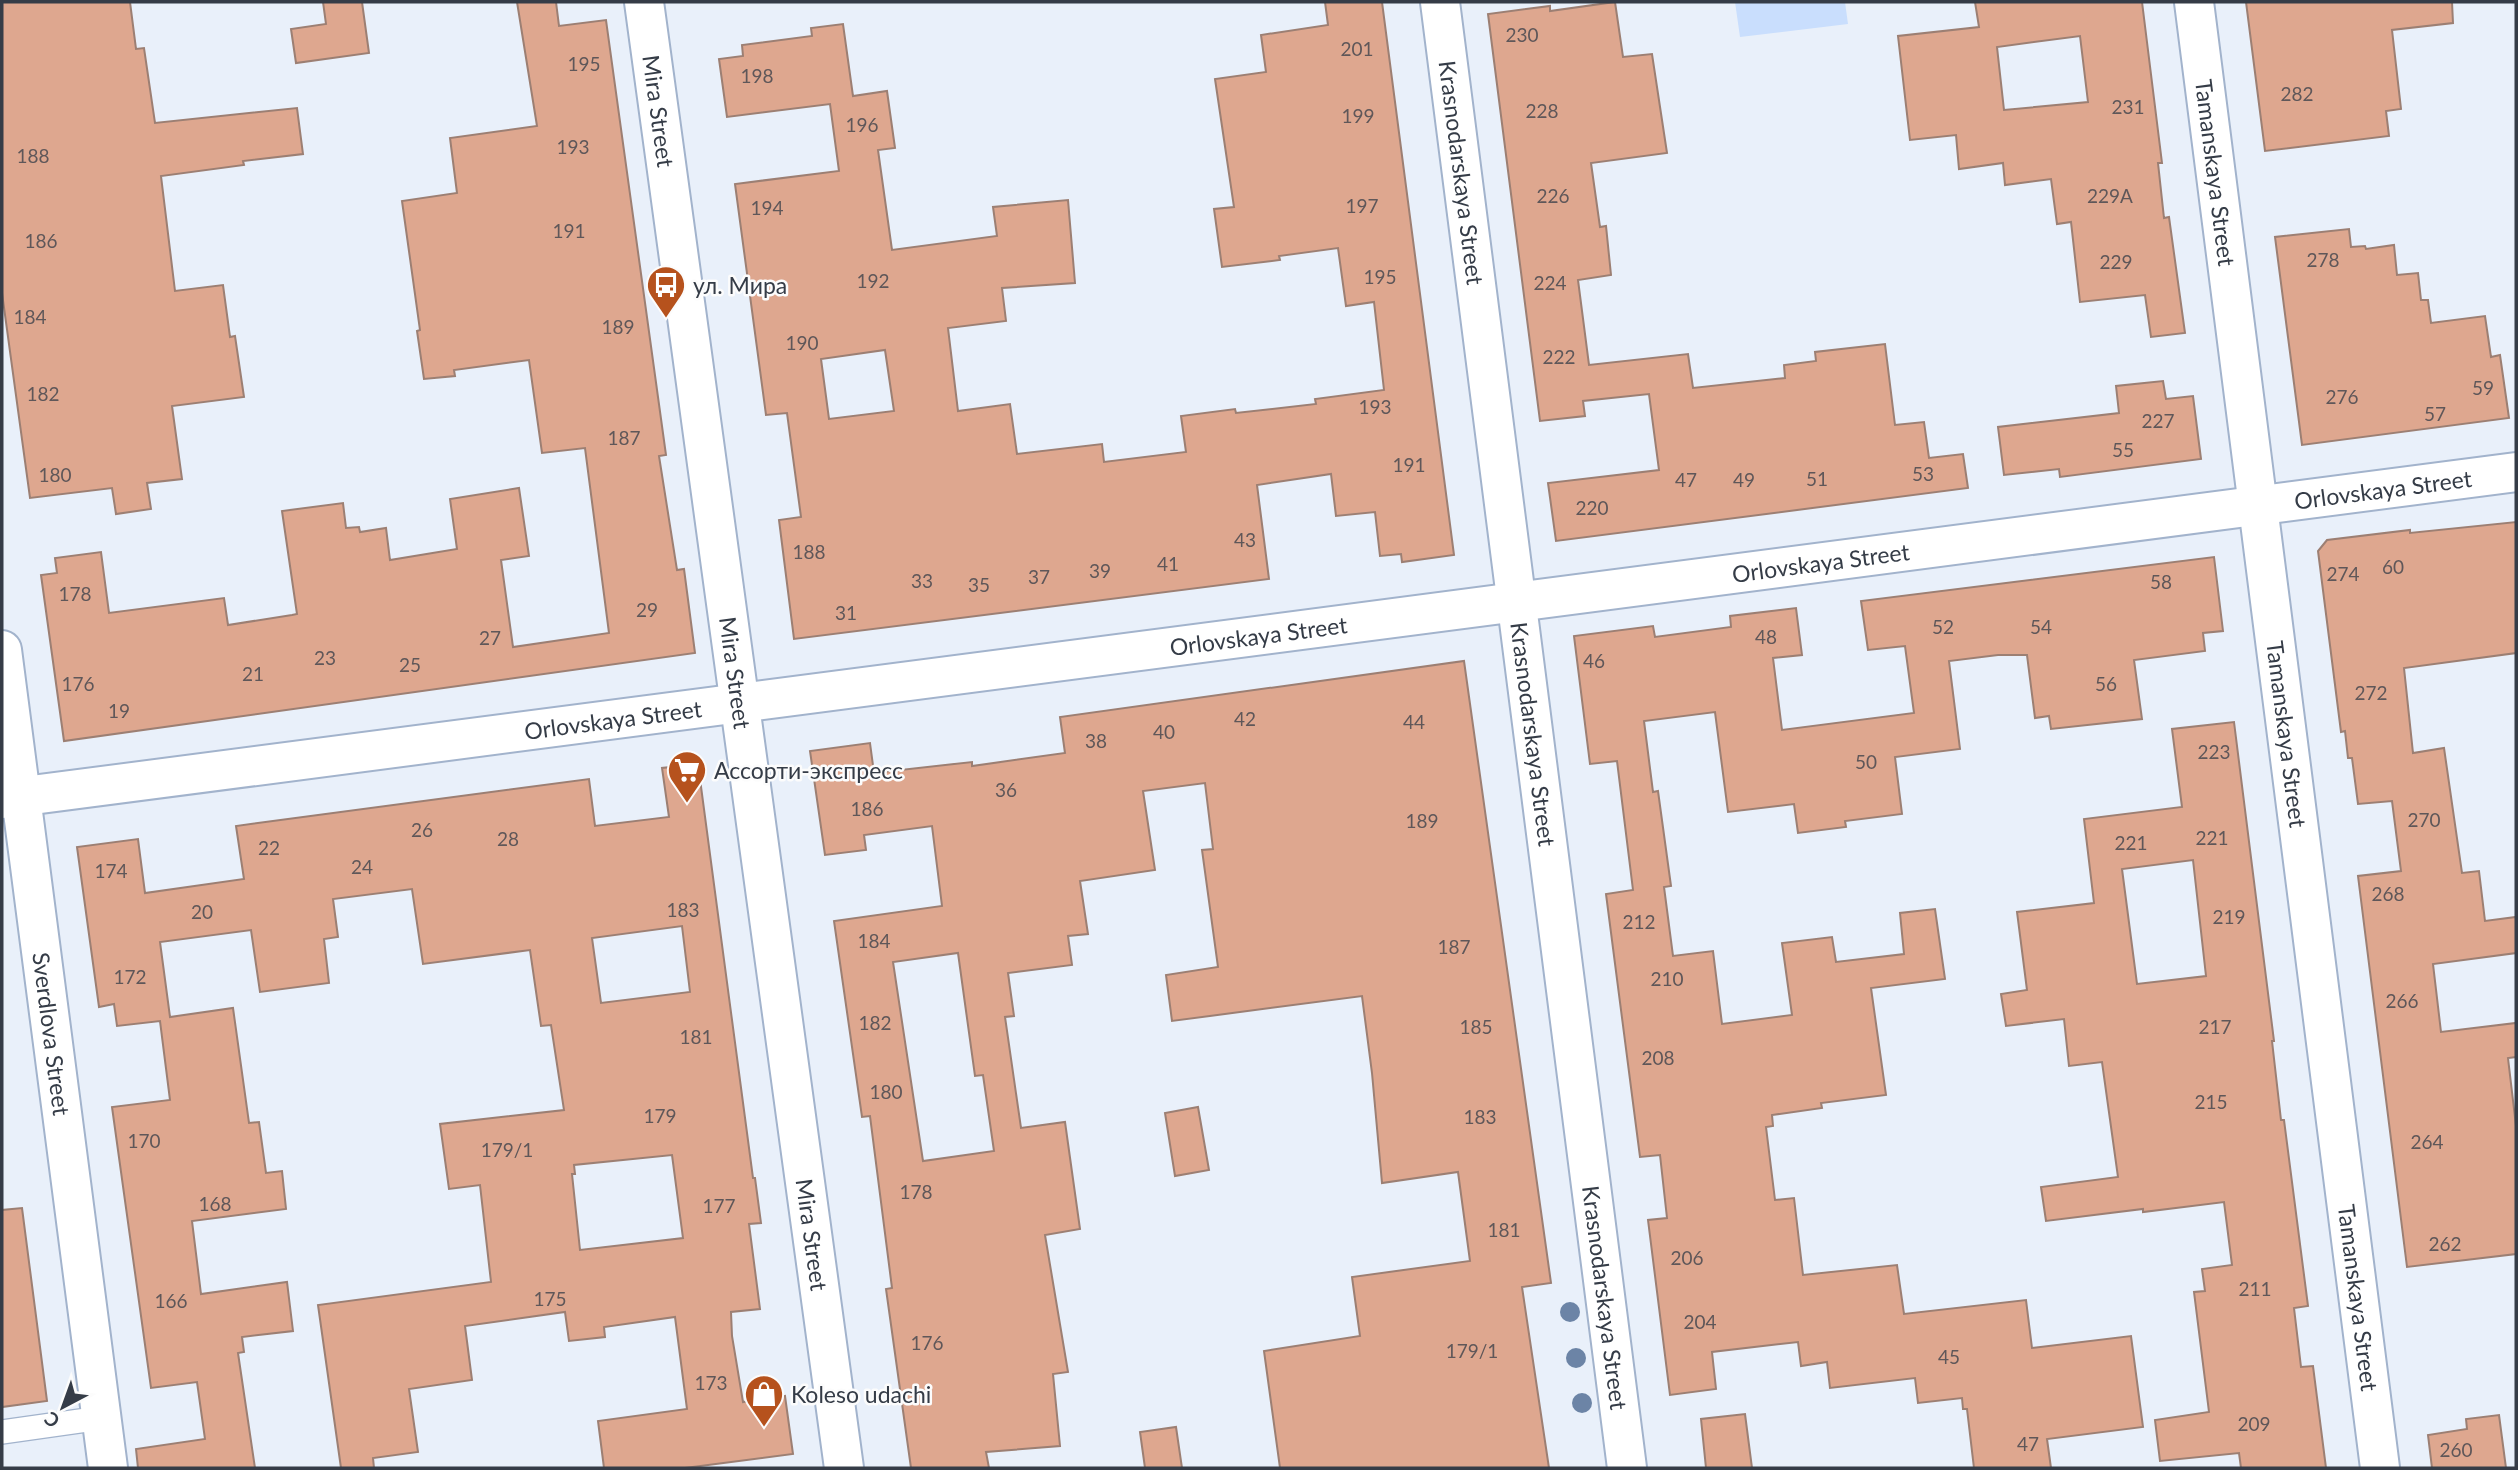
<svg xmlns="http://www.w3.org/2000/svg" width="2518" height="1470" font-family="Lato,sans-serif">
	<rect width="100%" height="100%" fill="#e9f0fa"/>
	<!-- green -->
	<path fill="#c9defd" d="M1735,2H1845L1848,24L1740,37Z"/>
	<!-- building -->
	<g fill="#dea78f" stroke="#9c7f73" stroke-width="2" fill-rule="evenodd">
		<path d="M2,2H130L136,49L144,48L155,123L297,108L303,154L243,161L244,165L161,176L175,291L223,285L230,337L235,336L244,397L172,406L182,479L147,483L151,509L116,514L112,488L30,498L2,293Z"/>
		<path d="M323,2H362L369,53L296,63L291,29L326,24Z"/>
		<path d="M517,2H556L559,26L606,20L666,455L659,456L677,570L684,569L695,653L64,741L41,575L57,573L55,558L101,552L109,613L224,598L228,625L292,615L297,614L282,511L343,503L346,528L359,527L360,532L386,528L390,560L457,549L450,499L519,488L529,556L501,560L513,647L609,633L585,448L542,453L529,360L454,370L455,376L424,379L417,331L420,330L402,201L457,193L450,138L537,126Z"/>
		<path d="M1325,2H1382L1454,555L1402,562L1401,554L1380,556L1375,512L1336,516L1331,474L1257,485L1269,579L794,639L779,520L801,517L787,413L766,415L735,184L839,171L830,104L727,117L719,59L743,56L742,45L812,36L811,28L843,24L853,96L887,91L895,148L878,150L892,250L997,236L993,207L1068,200L1075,283L1002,288L1006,321L948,328L958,411L1010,404L1017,454L1102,444L1104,462L1186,452L1181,416L1235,409L1236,413L1316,404L1315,399L1384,390L1374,302L1346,306L1338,248L1279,256L1280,260L1222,267L1214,209L1234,207L1215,79L1266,72L1261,35L1328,25ZM885,350L894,411L829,419L821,359Z"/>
		<path d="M1615,2L1623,57L1652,54L1667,153L1591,163L1600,227L1606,226L1611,275L1578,280L1589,365L1688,354L1693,388L1785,378L1784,365L1816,361L1815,352L1885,344L1895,425L1924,422L1929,458L1963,454L1968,488L1556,541L1548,483L1659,470L1649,394L1583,401L1585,416L1540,421L1488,14L1550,6V11Z"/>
		<path d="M1975,2H2142L2162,163H2158L2164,218L2169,217L2185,333L2151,337L2145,295L2080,302L2071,222L2057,224L2051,179L2005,185L2003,163L1959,169L1956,135L1910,140L1898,36L1979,27ZM2080,36L2088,102L2004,110L1997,47Z"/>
		<path d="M2246,2H2452L2453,23L2392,30L2401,109L2386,111L2389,136L2265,151Z"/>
		<path d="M2349,229L2351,247L2365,246L2366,249L2394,245L2397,275L2418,273L2421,300H2428L2431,323L2485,316L2491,357L2500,355L2509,418L2302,445L2275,237Z"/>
		<path d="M2163,381L2166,399L2193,396L2201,459L2060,477L2059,469L2004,475L1998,427L2119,413L2116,386Z"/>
		<path d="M2516,522V653L2404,668L2413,753L2444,748L2462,873L2479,871L2485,921L2516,917V953L2433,964L2441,1032L2516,1023V1057L2508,1058L2516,1126V1254L2407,1267L2358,876L2401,871L2392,801L2358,804L2352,758H2348L2345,731L2341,732L2318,551L2327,540L2410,530V533Z"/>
		<path d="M2214,557L2223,631L2203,633L2205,651L2134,660L2142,719L2051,729L2049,716L2035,718L2027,655H1998L1949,661L1960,749L1895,757L1902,814L1845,821L1846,827L1798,833L1794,804L1728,812L1715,712L1644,721L1653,792L1658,791L1671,886L1664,887L1673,956L1713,951L1722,1024L1792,1015L1782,943L1832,937L1836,962L1904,954L1900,913L1935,909L1945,979L1871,988L1886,1095L1821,1103L1822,1108L1772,1115L1773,1126L1766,1127L1775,1200L1794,1198L1803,1275L1897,1265L1904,1314L2026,1300L2032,1348L2131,1336L2143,1427L2047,1439L2051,1468H1974L1967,1409H1963L1962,1398L1918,1403L1915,1378L1830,1388L1827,1362L1801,1366L1798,1342L1712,1352L1716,1389L1670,1395L1648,1220L1667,1218L1660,1155L1640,1157L1606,894L1633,890L1617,761L1590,764L1574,636L1653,626L1655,637L1731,627L1730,616L1796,608L1802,655L1773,658L1782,730L1914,713L1905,646L1868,650L1861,601Z"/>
		<path d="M1464,661L1551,1283L1522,1287L1549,1468H1280L1264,1351L1360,1336L1352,1277L1470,1261L1458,1172L1382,1183L1372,1073L1362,996L1172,1021L1166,975L1218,967L1202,850L1213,849L1205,783L1143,791L1155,870L1080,881L1088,934L1068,936L1072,965L1008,973L1014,1016L1005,1017L1021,1128L1065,1122L1080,1229L1045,1235L1068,1372L1053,1374L1060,1446L986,1452L989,1468H911L886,1289L892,1288L870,1116L862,1117L834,921L942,906L932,826L864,835L866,850L825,855L810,751L870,743L874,773L972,762V766L1065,753L1060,717ZM958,953L975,1076L983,1075L994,1151L923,1161L893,962Z"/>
		<path d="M2234,722L2274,1041H2272L2281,1120H2284L2308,1306L2294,1308L2301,1367L2313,1366L2326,1468H2241L2239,1453L2160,1461L2155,1420L2209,1412L2194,1292L2205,1291L2202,1269L2232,1265L2224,1202L2143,1212V1209L2046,1221L2041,1187L2118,1177L2102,1062L2069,1066L2064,1019L2006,1026L2001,994L2027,990L2017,912L2094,903L2084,819L2182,807L2172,729ZM2193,860L2206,976L2137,984L2122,869Z"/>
		<path d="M698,764L753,1178H755L761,1223L749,1224L760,1309L731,1312L732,1336L743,1402L785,1396L793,1454L685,1468H604L598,1421L687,1409L675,1317L604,1327L605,1337L569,1341L565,1312L465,1326L472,1380L409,1389L418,1452L373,1458L374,1468H341L318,1305L491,1282L480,1185L449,1189L440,1124L564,1110L551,1025L541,1026L530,950L423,964L412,889L333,899L338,937L324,939L329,983L260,992L251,930L160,942L170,1017L233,1008L249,1123L259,1122L266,1173L282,1171L286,1209L192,1221L201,1294L287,1282L293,1331L242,1337L244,1352L238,1353L255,1468H138L136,1449L205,1439L197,1382L151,1388L112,1107L170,1100L160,1021L117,1026L114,1004L99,1007L77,847L138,839L145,893L244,879L236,826L589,779L595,826L669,817L662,768ZM682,926L690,992L601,1003L592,938ZM672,1155L683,1238L580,1250L572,1174H575L574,1165Z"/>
		<path d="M1198,1107L1209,1170L1175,1176L1165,1113Z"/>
		<path d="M22,1208L47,1401L2,1407V1210Z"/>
		<path d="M1745,1414L1752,1468H1706L1701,1419Z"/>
		<path d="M2499,1415L2506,1468H2432L2428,1435L2467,1429L2466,1419Z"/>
		<path d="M1176,1427L1182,1468H1145L1140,1432Z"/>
	</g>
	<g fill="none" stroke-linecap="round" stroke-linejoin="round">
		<!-- lane casing -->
		<g stroke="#a2b3cc" stroke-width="26">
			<path id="lane" d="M2,1432L101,1418"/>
		</g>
		<!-- street casing -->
		<g stroke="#a2b3cc" stroke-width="42">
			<g id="street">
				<path id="s1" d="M1440,2L1627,1468"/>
				<path id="s2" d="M2194,2L2380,1468"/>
				<path id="s3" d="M2,650L108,1468"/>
				<path id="s4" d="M2,799L2516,472"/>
			</g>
		</g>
		<!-- secondary casing -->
		<g stroke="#a2b3cc" stroke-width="42">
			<g id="secondary">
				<path id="s5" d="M644,2L844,1468"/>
			</g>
		</g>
		<!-- lane -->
		<use href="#lane" stroke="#fff" stroke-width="23"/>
		<!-- street -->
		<use href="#street" stroke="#fff" stroke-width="38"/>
		<!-- secondary -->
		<use href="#secondary" stroke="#fff" stroke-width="38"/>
	</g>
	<!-- trees -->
	<g fill="#6c84a6">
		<circle cx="1570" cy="1312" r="10"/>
		<circle cx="1576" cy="1358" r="10"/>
		<circle cx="1582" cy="1403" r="10"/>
	</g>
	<!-- icons -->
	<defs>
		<g id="bus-pin" transform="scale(2.0125)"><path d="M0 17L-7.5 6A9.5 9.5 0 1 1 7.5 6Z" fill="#b6521d" stroke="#fcfcfc"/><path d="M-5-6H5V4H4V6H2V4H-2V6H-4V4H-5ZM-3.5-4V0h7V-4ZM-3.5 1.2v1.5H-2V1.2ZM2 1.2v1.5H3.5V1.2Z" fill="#fff"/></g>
		<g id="supermarket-pin" transform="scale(2.0125)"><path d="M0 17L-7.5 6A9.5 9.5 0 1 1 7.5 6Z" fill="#b6521d" stroke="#fcfcfc"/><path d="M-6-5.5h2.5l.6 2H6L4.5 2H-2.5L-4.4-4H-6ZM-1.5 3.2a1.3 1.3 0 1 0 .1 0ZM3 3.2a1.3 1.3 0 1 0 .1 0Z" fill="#fff"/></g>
		<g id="shop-pin" transform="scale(2.0125)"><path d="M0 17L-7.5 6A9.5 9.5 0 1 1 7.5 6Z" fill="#b6521d" stroke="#fcfcfc"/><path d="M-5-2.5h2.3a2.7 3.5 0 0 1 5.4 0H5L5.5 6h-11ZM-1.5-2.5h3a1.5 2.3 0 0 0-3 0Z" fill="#fff"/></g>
	</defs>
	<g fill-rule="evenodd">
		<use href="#bus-pin" x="666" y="285"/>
		<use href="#supermarket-pin" x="687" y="770"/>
		<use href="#shop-pin" x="764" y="1394"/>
	</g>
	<g text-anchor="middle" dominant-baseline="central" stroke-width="5" stroke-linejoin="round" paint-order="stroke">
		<!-- number labels -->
		<g font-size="19" fill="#5f5759">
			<text x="1522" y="34">230</text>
			<text x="1357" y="48">201</text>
			<text x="584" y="63">195</text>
			<text x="757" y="75">198</text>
			<text x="2297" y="93">282</text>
			<text x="2128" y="106">231</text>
			<text x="1542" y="110">228</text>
			<text x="1358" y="115">199</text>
			<text x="862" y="124">196</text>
			<text x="573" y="146">193</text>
			<text x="33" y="155">188</text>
			<text x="1553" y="195">226</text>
			<text x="2110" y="195">229А</text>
			<text x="1362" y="205">197</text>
			<text x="767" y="207">194</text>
			<text x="569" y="230">191</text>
			<text x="41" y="240">186</text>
			<text x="2323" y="259">278</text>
			<text x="2116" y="261">229</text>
			<text x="1380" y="276">195</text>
			<text x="873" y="280">192</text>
			<text x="1550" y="282">224</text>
			<text x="30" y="316">184</text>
			<text x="618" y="326">189</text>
			<text x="802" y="342">190</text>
			<text x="1559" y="356">222</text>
			<text x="2483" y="387">59</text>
			<text x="43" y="393">182</text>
			<text x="2342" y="396">276</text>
			<text x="1375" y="406">193</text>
			<text x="2435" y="413">57</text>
			<text x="2158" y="420">227</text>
			<text x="624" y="437">187</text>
			<text x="2123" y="449">55</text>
			<text x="1409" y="464">191</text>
			<text x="1923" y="473">53</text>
			<text x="55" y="474">180</text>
			<text x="1817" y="478">51</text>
			<text x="1686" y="479">47</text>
			<text x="1744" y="479">49</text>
			<text x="1592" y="507">220</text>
			<text x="1245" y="539">43</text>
			<text x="809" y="551">188</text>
			<text x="1168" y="563">41</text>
			<text x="2393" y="566">60</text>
			<text x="1100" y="570">39</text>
			<text x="2343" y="573">274</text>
			<text x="1039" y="576">37</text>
			<text x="922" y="580">33</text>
			<text x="2161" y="581">58</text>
			<text x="979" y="584">35</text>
			<text x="75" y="593">178</text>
			<text x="647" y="609">29</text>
			<text x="846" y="612">31</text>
			<text x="1943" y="626">52</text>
			<text x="2041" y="626">54</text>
			<text x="1766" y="636">48</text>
			<text x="490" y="637">27</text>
			<text x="325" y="657">23</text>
			<text x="1594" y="660">46</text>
			<text x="410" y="664">25</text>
			<text x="253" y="673">21</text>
			<text x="78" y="683">176</text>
			<text x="2106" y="683">56</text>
			<text x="2371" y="692">272</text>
			<text x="119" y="710">19</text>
			<text x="1245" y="718">42</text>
			<text x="1414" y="721">44</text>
			<text x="1164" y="731">40</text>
			<text x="1096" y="740">38</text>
			<text x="2214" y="751">223</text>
			<text x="1866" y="761">50</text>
			<text x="1006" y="789">36</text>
			<text x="867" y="808">186</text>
			<text x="2424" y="819">270</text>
			<text x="1422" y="820">189</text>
			<text x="422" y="829">26</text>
			<text x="2212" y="837">221</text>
			<text x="508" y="838">28</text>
			<text x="2131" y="842">221</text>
			<text x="269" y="847">22</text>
			<text x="362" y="866">24</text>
			<text x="111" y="870">174</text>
			<text x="2388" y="893">268</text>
			<text x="683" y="909">183</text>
			<text x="202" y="911">20</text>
			<text x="2229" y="916">219</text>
			<text x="1639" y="921">212</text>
			<text x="874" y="940">184</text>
			<text x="1454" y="946">187</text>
			<text x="130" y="976">172</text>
			<text x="1667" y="978">210</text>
			<text x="2402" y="1000">266</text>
			<text x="875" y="1022">182</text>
			<text x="1476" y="1026">185</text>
			<text x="2215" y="1026">217</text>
			<text x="696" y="1036">181</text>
			<text x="1658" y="1057">208</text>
			<text x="886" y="1091">180</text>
			<text x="2211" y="1101">215</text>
			<text x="660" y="1115">179</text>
			<text x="1480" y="1116">183</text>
			<text x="144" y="1140">170</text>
			<text x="2427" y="1141">264</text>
			<text x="507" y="1149">179/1</text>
			<text x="916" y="1191">178</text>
			<text x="215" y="1203">168</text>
			<text x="719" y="1205">177</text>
			<text x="1504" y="1229">181</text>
			<text x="2445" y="1243">262</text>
			<text x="1687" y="1257">206</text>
			<text x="2255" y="1288">211</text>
			<text x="550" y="1298">175</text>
			<text x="171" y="1300">166</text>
			<text x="1700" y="1321">204</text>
			<text x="927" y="1342">176</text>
			<text x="1472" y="1350">179/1</text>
			<text x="1949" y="1356">45</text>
			<text x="711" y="1382">173</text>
			<text x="2254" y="1423">209</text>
			<text x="2028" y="1443">47</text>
			<text x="2456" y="1449">260</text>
		</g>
		<!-- street labels -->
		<g font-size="23" fill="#353c47" stroke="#fcfcfc">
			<text stroke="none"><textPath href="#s5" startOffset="110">Mira Street</textPath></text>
			<text stroke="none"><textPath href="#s2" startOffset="172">Tamanskaya Street</textPath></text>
			<text stroke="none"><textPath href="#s1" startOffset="172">Krasnodarskaya Street</textPath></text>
			<text stroke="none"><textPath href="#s4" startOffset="2401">Orlovskaya Street</textPath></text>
			<text stroke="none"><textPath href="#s4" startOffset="1834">Orlovskaya Street</textPath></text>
			<text stroke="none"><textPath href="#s4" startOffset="1267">Orlovskaya Street</textPath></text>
			<text stroke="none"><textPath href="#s5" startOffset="677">Mira Street</textPath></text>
			<text stroke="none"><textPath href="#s4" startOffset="616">Orlovskaya Street</textPath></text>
			<text stroke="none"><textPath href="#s1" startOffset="738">Krasnodarskaya Street</textPath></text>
			<text stroke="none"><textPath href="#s2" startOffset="738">Tamanskaya Street</textPath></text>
			<text stroke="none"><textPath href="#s3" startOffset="387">Sverdlova Street</textPath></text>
			<text stroke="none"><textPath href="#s5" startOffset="1244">Mira Street</textPath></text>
			<text stroke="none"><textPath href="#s1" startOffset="1306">Krasnodarskaya Street</textPath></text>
			<text stroke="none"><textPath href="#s2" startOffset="1306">Tamanskaya Street</textPath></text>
		</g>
		<!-- poi labels -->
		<g font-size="23" fill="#353c47" stroke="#fcfcfc" text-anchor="start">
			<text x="693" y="285">ул. Мира</text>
			<text x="714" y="770">Ассорти-экспресс</text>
			<text x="791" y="1394">Koleso udachi</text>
		</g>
	</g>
	<!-- border -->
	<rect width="2518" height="1470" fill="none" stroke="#353c47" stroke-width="7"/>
	<!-- north arrow -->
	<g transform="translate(63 1407) rotate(221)" stroke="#fcfcfc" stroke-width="5" paint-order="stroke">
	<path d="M0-5L12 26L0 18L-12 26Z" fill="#353c47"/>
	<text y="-10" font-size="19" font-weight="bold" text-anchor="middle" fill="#353c47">С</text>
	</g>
</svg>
